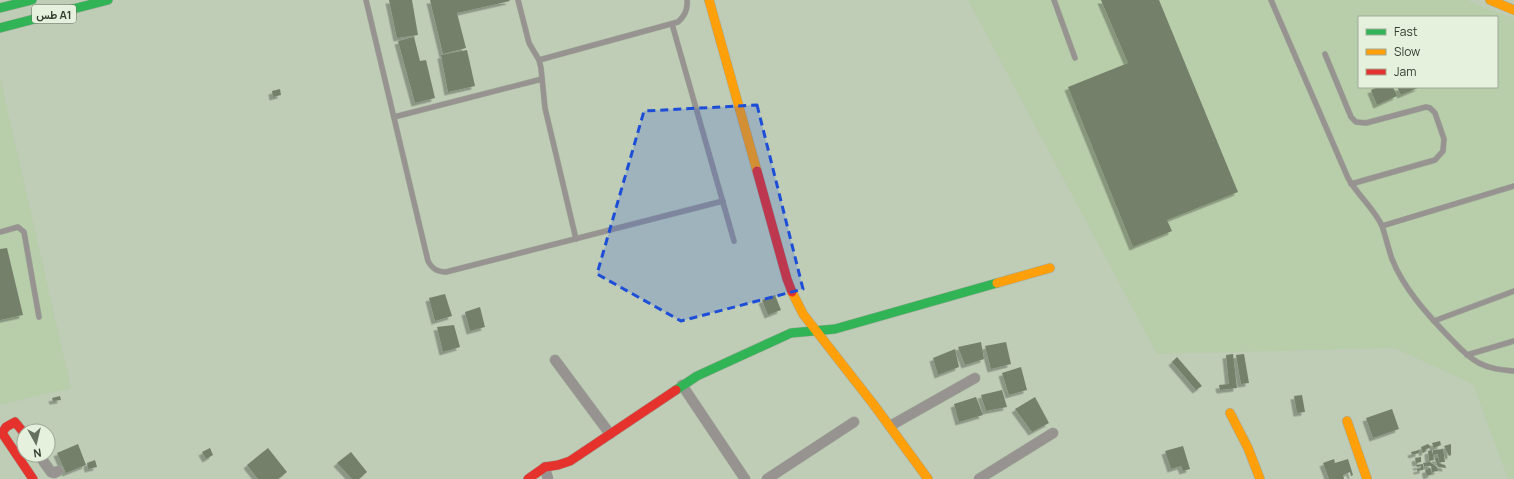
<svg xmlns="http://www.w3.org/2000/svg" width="1514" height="479" font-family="Manrope,Vazirmatn,sans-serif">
	<defs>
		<filter id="shadow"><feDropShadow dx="-3.5" dy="3.5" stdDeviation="0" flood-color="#0004"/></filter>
	</defs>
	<rect width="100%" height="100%" fill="#bfccb6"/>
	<!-- built -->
	<g fill="#b8cdaa" fill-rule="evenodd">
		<path d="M968,0H1468L1484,8L1514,18V479H1508L1473,384L1394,348L1157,354ZM1359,17H1497V87H1359Z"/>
		<path d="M0,77L71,388L0,405Z"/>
	</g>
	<!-- building -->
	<g fill="#74806a" filter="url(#shadow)">
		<path d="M389,0H412L418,35L397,38Z"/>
		<path d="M430,0H509L510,1L457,13L466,48L443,54Z"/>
		<path d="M1101,0H1159L1238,192L1167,220L1172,231L1133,247L1068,87L1128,63Z"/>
		<path d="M414,37L420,61L426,60L435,98L415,103L398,41Z"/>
		<path d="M467,50L475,86L448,92L441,55Z"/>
		<path d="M1378,87H1393L1397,96L1377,105L1371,90Z"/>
		<path d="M1397,87H1420L1401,95Z"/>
		<path d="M280,89L281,95L273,97L272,91Z"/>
		<path d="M7,248L23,315L0,320V249Z"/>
		<path d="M445,294L452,316L435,321L429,298Z"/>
		<path d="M775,295L781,310L768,315L762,300Z"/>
		<path d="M480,307L485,327L470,331L465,312Z"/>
		<path d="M454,325L460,347L443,352L437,327Z"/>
		<path d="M981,342L984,359L965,365L958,347Z"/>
		<path d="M1006,342L1011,364L991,369L985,346Z"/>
		<path d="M955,349L959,367L938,375L933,358Z"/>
		<path d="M1233,354L1237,388L1220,390L1219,385L1229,384L1226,355Z"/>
		<path d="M1244,354L1249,383L1241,384L1236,355Z"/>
		<path d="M1177,357L1202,386L1196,390L1172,362Z"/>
		<path d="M1021,367L1027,390L1009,395L1002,373Z"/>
		<path d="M1002,390L1007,407L986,411L981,395Z"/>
		<path d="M1302,395L1305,412L1297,413L1294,396Z"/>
		<path d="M60,396L61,400L53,401L52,398Z"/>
		<path d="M976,397L983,415L959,422L954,404Z"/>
		<path d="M1035,397L1049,423L1032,432L1015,409Z"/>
		<path d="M1392,409L1399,429L1373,438L1366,418Z"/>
		<path d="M1440,441L1441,445L1434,448L1432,443Z"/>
		<path d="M78,444L86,465L66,473L57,453Z"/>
		<path d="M1428,444L1431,447L1425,450L1426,451L1423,453L1421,447Z"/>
		<path d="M1451,444V455L1449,456L1444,446Z"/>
		<path d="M1183,446L1190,469L1183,471L1181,466L1171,469L1165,451Z"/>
		<path d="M210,448L213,455L206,459L202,452Z"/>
		<path d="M268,448L287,472L278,479H258L247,465Z"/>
		<path d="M1443,449L1445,462H1439L1438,454L1433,455V450Z"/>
		<path d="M1419,450V453L1412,455L1411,452Z"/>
		<path d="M1432,450L1434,460L1429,461L1428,451Z"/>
		<path d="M351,452L367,472L359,479H352L337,463Z"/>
		<path d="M1421,457V462L1416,463L1415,458Z"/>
		<path d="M1435,458H1438L1439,463L1441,464L1445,465L1446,468L1438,467Z"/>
		<path d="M1334,459L1335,463L1348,459L1353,475L1351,476L1350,472L1343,475L1344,479H1329L1323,463Z"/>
		<path d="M95,460L97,467L88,469L87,463Z"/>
		<path d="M1430,462L1437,467L1438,471L1432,472L1431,466H1424L1423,463Z"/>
		<path d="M1423,464V470L1417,471V469L1421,468V466L1417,467L1416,465Z"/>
		<path d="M1430,468L1432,474L1427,476L1425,470Z"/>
	</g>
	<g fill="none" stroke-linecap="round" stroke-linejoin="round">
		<!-- lane casing -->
		<g stroke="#a1ab9a" stroke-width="6">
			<g id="lane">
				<path d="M366,0L428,261C432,269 437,272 446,272L723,201"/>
				<path d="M518,0L529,43L539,60L541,68L545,108L576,239"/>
				<path d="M1054,0L1075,58"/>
				<path d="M1271,0L1348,178C1358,196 1374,208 1382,226"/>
				<path d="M672,24L734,241"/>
				<path d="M1325,54L1351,117L1356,122L1366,123L1426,107L1430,108L1435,113L1444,139L1443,151L1435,160L1351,184"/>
				<path d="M539,60L678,22C685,16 688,9 687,0"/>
				<path d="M394,117L542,79"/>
				<path d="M1514,186L1382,226C1386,237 1388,248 1392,259C1404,289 1427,314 1449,337C1458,346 1467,357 1479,363C1490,369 1502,370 1514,371"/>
				<path d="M0,232L18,227L24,232L39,317"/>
				<path d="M1434,321L1514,291"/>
				<path d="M1467,355L1514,341"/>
			</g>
		</g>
		<!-- street casing -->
		<g stroke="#a1ab9a" stroke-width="11">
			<g id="street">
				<path d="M555,360L610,434"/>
				<path d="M682,385L745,479"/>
				<path d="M890,426L975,378"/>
				<path d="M39,455L51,472L54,473L58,471"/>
				<path d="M545,467L548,479"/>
				<path d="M767,479L854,422"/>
				<path d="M979,479L1053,433"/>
			</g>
		</g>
		<!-- fast casing -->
		<g stroke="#a1ab9a" stroke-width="10">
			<g id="fast">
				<path d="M0,8L32,0"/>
				<path d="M0,28L108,0"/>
				<path d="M676,390L697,376L791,333L835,329L997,283"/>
			</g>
		</g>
		<!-- slow casing -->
		<g stroke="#a1ab9a" stroke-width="10">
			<g id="slow">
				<path d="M709,0L757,171"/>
				<path d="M1490,0L1514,10"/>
				<path d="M997,283L1050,268"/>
				<path d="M792,292L803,314L874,405L928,479"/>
				<path d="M1230,413L1248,448L1260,479"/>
				<path d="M1347,421L1367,479"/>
			</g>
		</g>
		<!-- jam casing -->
		<g stroke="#a1ab9a" stroke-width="10">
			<g id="jam">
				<path d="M757,171L787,279L792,292"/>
				<path d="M24,433L15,422L6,427L2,433L33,479"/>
				<path d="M528,479L545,467L558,465L570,461L676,390"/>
			</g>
		</g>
		<!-- lane -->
		<use href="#lane" stroke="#979390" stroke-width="5"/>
		<!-- street -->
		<use href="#street" stroke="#979390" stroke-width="10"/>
		<!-- fast -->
		<use href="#fast" stroke="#30b455" stroke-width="9"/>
		<!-- slow -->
		<use href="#slow" stroke="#ff9f0a" stroke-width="9"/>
		<!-- jam -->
		<use href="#jam" stroke="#e5322d" stroke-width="9"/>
	</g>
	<!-- marked area -->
	<path fill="#1d4ed8" fill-opacity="0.2" stroke="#1d4ed8" stroke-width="3" stroke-dasharray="8 5" stroke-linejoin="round" d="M757,105L803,289L681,321L597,274L644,111Z"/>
	<g text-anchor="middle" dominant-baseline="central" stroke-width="4" stroke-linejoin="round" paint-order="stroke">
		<!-- shield labels -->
		<rect fill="#e5f1dd" stroke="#6a7463" stroke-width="1" x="32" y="5" width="44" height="18" rx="3"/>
		<g font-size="11" font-weight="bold" fill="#353e2f">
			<text x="54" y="14">طس A1</text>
		</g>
	</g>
	<!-- legend -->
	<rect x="1358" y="16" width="140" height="72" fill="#e5f1dd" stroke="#9fa997"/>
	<rect x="1366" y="29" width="20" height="6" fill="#30b455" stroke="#9fa997"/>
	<text x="1394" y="36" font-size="12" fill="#353e2f">Fast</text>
	<rect x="1366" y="49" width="20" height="6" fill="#ff9f0a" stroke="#9fa997"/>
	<text x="1394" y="56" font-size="12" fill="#353e2f">Slow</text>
	<rect x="1366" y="69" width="20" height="6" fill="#e5322d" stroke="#9fa997"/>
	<text x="1394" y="76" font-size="12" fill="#353e2f">Jam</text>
	<!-- north arrow -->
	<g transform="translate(36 443) rotate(172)"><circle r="19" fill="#e5f1dd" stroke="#9fa997"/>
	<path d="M0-3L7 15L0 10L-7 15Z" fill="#65705e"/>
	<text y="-6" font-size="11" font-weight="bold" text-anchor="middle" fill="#353e2f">N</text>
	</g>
</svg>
